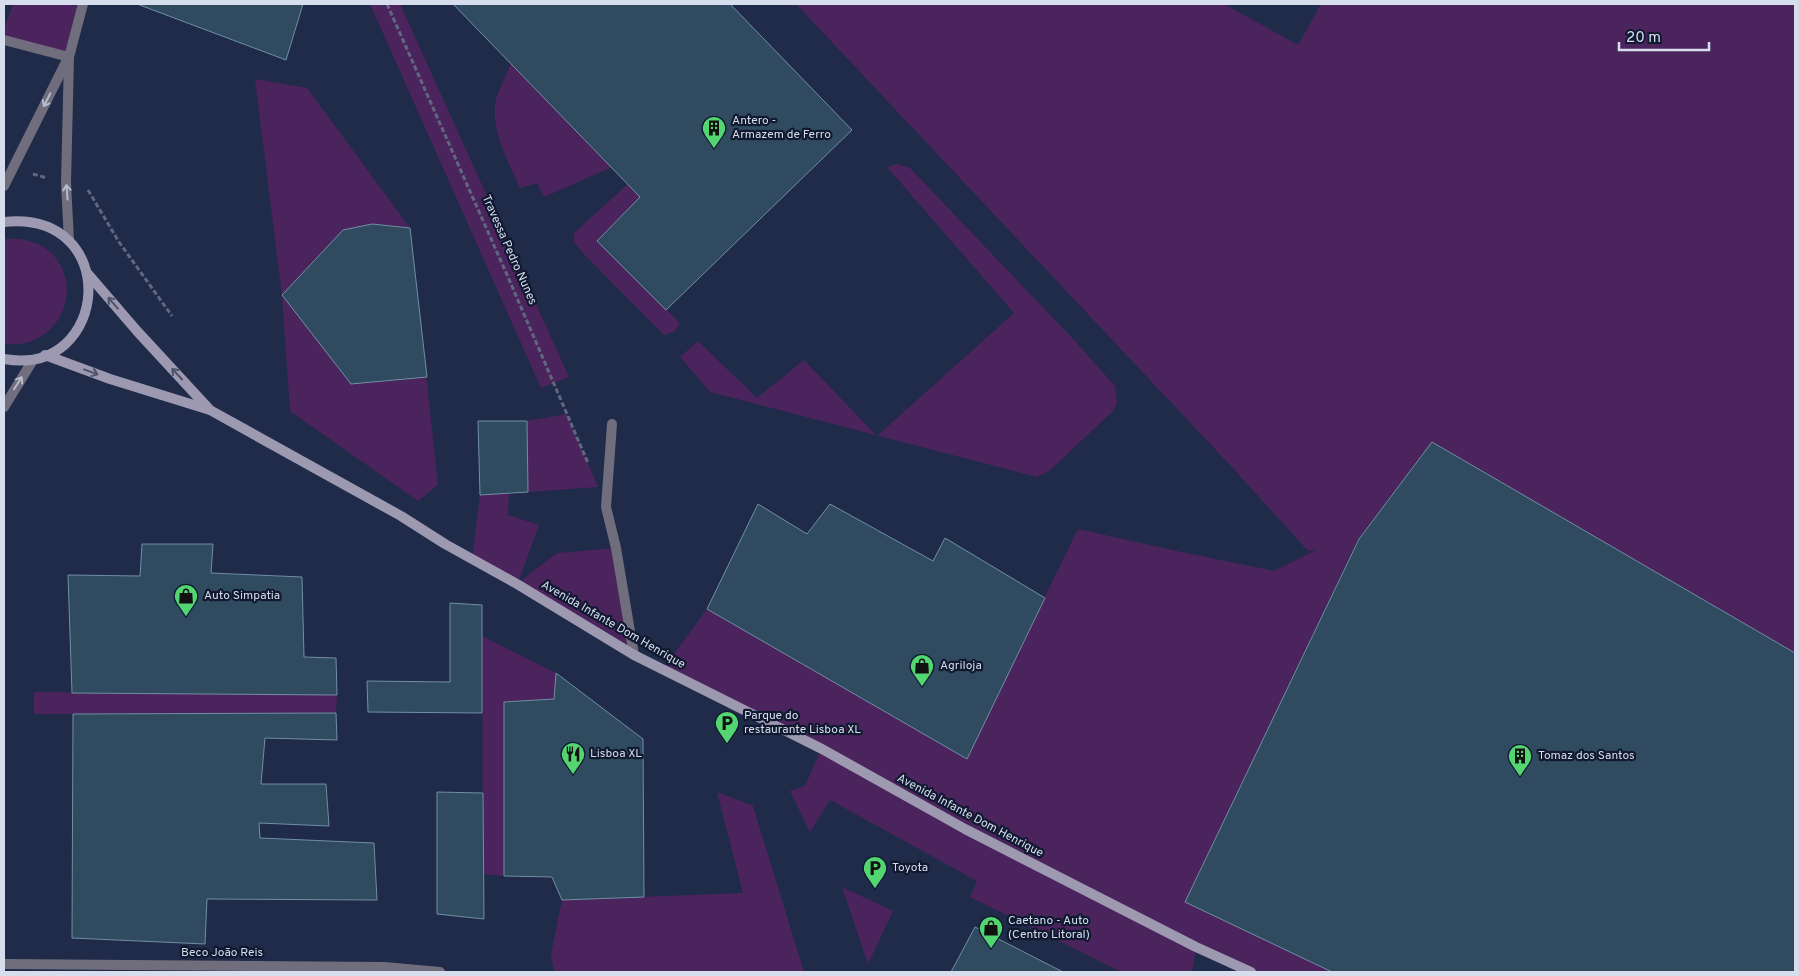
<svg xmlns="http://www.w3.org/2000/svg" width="1799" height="976" font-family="Overpass,sans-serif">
	<rect width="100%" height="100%" fill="#19223b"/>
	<!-- built -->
	<path fill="#1f2b49" d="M4,4H1512L1795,170V972H4Z"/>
	<!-- green -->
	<g fill="#4c245d">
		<path d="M13,4H83L69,57L4,40V30Z"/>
		<path d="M370,4H400L569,377L541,388Z"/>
		<path d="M796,4H1224L1298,45L1321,4H1795V653L1432,442L1358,539L1185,902L1332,972H1251L1196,948L1192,972H1121L970,897L977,881L830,800L810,832L790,791L805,786L821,749L662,670L707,609L966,758L1078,529L1172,550L1274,571L1318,549L1308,551L1230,465Z"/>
		<path d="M511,63L612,167L544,197L537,183L520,188C508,160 488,127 497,96C501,85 507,74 511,63Z"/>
		<path d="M255,79L307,88L410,228L438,485L418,501L290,411L282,295Z"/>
		<path d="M897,164L910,168L1075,341L1115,386L1117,403L1112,412L1049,471L1037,477L710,392L680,357L698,341L757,398L804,360L877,436L1014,313L887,167Z"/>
		<path d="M628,184L640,197L597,241L680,323L674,332L664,335L581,251L574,242V233Z"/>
		<path d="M21,239C27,241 34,242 40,245C79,266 74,323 34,340C25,344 13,346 4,343V239Z"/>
		<path d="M567,414L598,487L528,492L527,421Z"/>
		<path d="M509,493L508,515L539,525L518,583L557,553L616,548L634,655L472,558L480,495Z"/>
		<path d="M482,636L556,673L554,699L504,702V876L483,874Z"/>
		<path d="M34,692L337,695L336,713L34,714Z"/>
		<path d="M717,792L753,806L804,972H554L551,954L562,900L743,893Z"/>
		<path d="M842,887L893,911L868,964Z"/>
	</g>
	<!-- building -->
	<g fill="#304b60" stroke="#718ea5">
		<path d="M137,4H303L286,60Z"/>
		<path d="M453,4H730L852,130L666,310L597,241L640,197Z"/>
		<path d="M372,224L410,228L427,377L351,384L282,295L343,230Z"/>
		<path d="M478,421H527L528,492L480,495Z"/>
		<path d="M1432,442L1795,653V972H1332L1185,902L1359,539Z"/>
		<path d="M758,504L807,534L830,504L933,561L945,538L1045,598L967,759L707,609Z"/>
		<path d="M142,544H213L211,573L302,577L304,657L336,658L337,695L72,693L68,575L140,576Z"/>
		<path d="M450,603L482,605V713L368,712L367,681L450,682Z"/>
		<path d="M556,673L643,739L644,897L562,900L552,877L504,876V702L554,699Z"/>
		<path d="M336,713L337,740L265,738L261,784H326L329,826L259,823L260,838L374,843L377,900L207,899L205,944L72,938L73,714Z"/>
		<path d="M437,792L483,793L484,919L437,914Z"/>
		<path d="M975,927L1063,972H951Z"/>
	</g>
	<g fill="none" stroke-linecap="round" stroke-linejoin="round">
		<!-- path -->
		<g stroke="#5f687e" stroke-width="3" stroke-dasharray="5 2.5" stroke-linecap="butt">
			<path d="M387,4L508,277L588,463"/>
			<path d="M33,174L47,178"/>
			<path d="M88,190L119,242L172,316"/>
		</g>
		<!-- service -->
		<path stroke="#706e7c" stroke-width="10" d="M4,40L69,57"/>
		<!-- minor -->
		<g stroke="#706e7c" stroke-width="10">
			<path d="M69,57L83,4"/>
			<path d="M4,407L33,360"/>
			<path d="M612,424L606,507L616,548L634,655"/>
			<path d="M4,964L384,967L440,972"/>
		</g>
		<!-- tertiary -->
		<g stroke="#706e7c" stroke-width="10">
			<path d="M69,57L66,183L69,241"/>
			<path d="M4,186L67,60"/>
		</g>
		<!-- secondary -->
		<g stroke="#9c99b0" stroke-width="10">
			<path d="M4,222C123,210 110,378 4,359"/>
			<path d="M88,274L137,331L209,409"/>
			<path d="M45,355L110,379L210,410L401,516L445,544L517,584L634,655L822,749L965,829L1196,947L1251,972"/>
		</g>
	</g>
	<!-- one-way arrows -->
	<defs><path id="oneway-shaft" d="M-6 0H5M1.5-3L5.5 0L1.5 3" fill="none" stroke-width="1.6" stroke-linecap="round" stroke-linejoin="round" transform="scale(1.25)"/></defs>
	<g stroke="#b7bccc">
		<use href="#oneway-shaft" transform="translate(47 100) rotate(117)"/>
		<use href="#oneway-shaft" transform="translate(67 192) rotate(-94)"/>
		<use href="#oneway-shaft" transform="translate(18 383) rotate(-57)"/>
	</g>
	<g stroke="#4f536a">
		<use href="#oneway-shaft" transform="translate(113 303) rotate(-131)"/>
		<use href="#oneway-shaft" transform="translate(91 372) rotate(20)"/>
		<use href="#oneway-shaft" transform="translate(177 374) rotate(-133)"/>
	</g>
	<!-- icons -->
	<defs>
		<g id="building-pin" transform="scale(1.25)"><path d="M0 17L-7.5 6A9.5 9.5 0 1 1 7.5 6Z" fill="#53d672" stroke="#101930"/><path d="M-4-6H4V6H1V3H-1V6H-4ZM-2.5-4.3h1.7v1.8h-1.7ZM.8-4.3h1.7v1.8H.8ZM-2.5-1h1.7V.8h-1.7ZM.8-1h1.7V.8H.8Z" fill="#111"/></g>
		<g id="shop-pin" transform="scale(1.25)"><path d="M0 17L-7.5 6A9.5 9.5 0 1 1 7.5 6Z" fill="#53d672" stroke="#101930"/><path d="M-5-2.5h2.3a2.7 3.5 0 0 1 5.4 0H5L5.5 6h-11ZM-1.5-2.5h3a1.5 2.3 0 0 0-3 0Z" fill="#111"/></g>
		<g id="parking-pin" transform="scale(1.25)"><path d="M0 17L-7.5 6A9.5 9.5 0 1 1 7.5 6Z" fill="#53d672" stroke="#101930"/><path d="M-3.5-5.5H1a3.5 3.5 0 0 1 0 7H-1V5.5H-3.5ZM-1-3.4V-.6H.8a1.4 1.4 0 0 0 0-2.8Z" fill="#111"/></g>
		<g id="restaurant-pin" transform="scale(1.25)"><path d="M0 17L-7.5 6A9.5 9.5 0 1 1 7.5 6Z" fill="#53d672" stroke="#101930"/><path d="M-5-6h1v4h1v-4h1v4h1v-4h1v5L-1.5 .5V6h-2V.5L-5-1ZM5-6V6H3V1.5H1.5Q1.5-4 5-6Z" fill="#111"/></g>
	</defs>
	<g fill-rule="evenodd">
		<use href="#building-pin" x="714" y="128"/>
		<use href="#shop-pin" x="186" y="596"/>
		<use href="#shop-pin" x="922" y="666"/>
		<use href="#parking-pin" x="727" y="723"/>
		<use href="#restaurant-pin" x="573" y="754"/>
		<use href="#building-pin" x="1520" y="756"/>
		<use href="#parking-pin" x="875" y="868"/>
		<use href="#shop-pin" x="991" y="928"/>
	</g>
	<g text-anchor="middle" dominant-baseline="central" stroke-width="4.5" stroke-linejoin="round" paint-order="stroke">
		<!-- poi labels -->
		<g font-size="12" fill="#d6deee" stroke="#101930" text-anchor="start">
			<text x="732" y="121">Antero -<tspan x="732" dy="14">Armazem de Ferro</tspan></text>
			<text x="204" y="596">Auto Simpatia</text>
			<text x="940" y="666">Agriloja</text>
			<text x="744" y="716">Parque do<tspan x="744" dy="14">restaurante Lisboa XL</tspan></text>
			<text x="590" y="754">Lisboa XL</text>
			<text x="1538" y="756">Tomaz dos Santos</text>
			<text x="892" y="868">Toyota</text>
			<text x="1008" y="921">Caetano - Auto<tspan x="1008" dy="14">(Centro Litoral)</tspan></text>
		</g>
		<!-- street labels -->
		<g font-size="12" fill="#d6deee" stroke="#101930">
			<text transform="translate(509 250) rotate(66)">Travessa Pedro Nunes</text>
			<text transform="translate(613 625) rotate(30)">Avenida Infante Dom Henrique</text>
			<text transform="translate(970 816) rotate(28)">Avenida Infante Dom Henrique</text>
			<text x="222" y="953">Beco João Reis</text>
		</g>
	</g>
	<!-- border -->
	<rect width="1799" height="976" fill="none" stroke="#d6deee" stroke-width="10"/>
	<!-- scale -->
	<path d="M1619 42v8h90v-8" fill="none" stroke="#d6deee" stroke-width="2.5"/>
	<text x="1626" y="42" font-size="15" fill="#d6deee" stroke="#101930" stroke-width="4" paint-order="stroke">20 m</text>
</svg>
